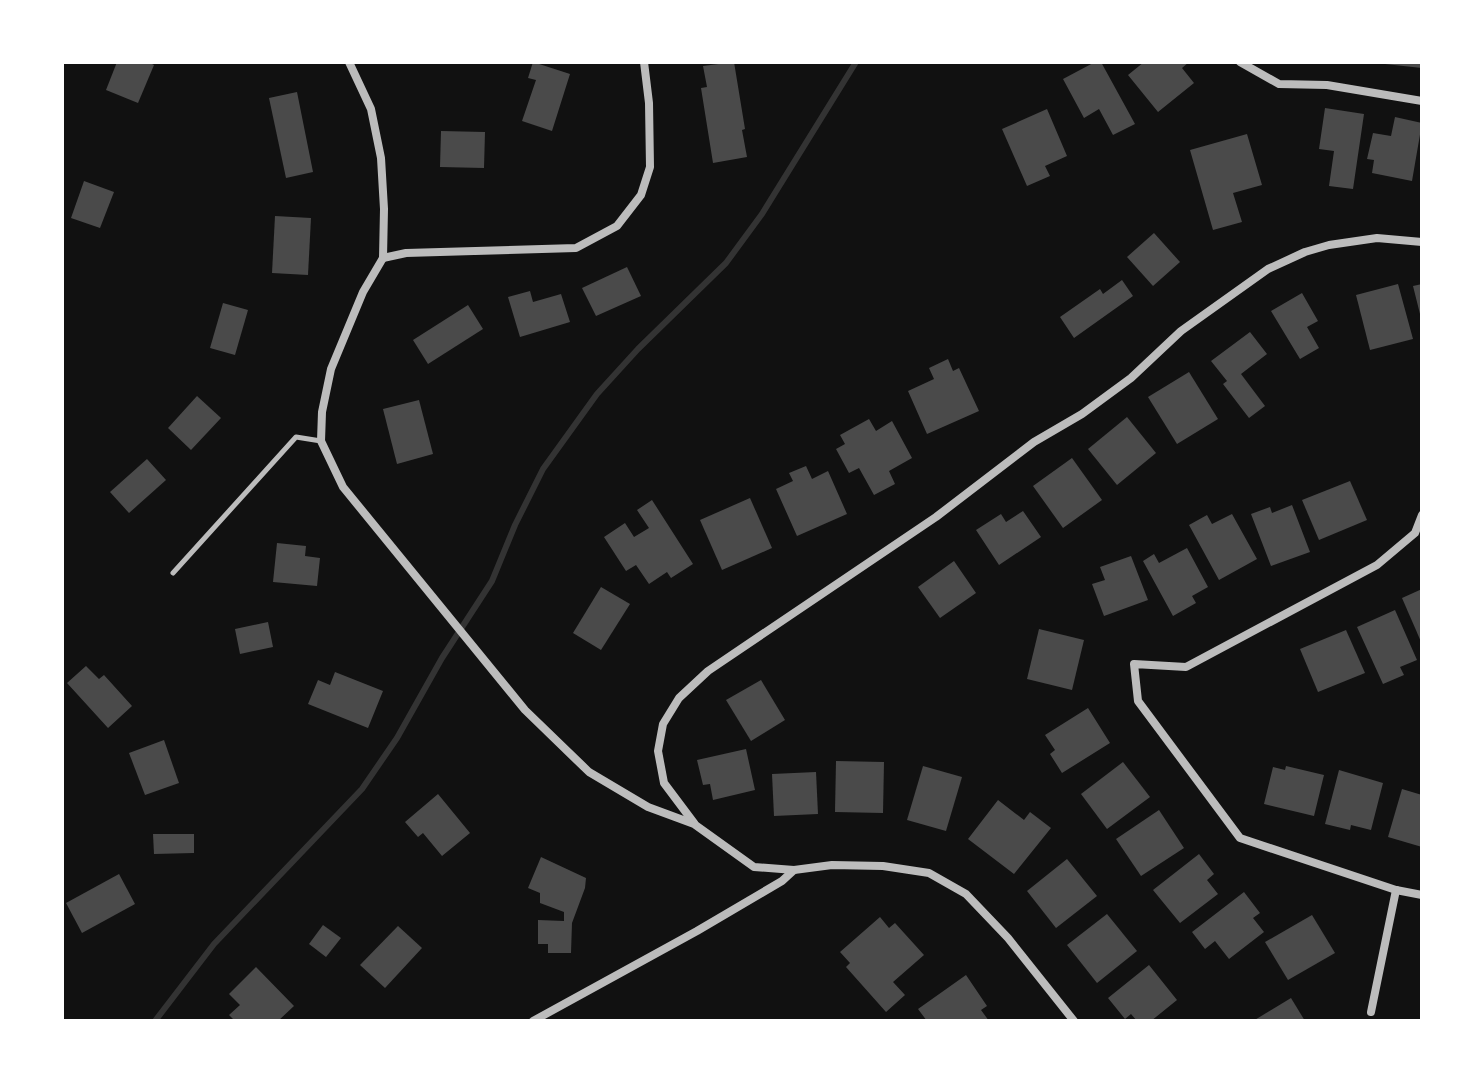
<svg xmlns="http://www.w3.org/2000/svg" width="1484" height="1083" font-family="Commissioner,sans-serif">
	<rect width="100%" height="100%" fill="#111"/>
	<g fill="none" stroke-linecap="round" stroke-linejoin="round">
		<!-- stream -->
		<path stroke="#333" stroke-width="6" d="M155,1021L214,944L362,789L397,738L442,658L492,581L515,525L543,469L597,394L638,349L726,263L762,214L856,62"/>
	</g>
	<!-- building -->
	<g fill="#4a4a4a">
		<path d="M117,62H148L154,65L138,103L106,90Z"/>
		<path d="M533,62L570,74L552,131L522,121L536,80L528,78Z"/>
		<path d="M734,62L745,129L742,130L747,157L713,163L701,88L707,87L703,66Z"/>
		<path d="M1095,62H1101L1135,124L1113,135L1099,109L1084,118L1063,79Z"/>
		<path d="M1144,62H1189L1182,68L1194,83L1158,112L1128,75Z"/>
		<path d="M1385,62H1422V68L1385,64Z"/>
		<path d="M297,92L313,172L286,178L269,98Z"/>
		<path d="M1325,108L1364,114L1353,189L1329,186L1334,151L1319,149Z"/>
		<path d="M1047,109L1067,156L1045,166L1050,176L1027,186L1002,129Z"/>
		<path d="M1395,117L1422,123L1412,181L1372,173L1374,160L1367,159L1373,133L1391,136Z"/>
		<path d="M441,131L485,132L484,168L440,167Z"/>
		<path d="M1247,134L1262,185L1233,193L1242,222L1213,230L1190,150Z"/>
		<path d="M84,181L114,192L100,228L71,218Z"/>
		<path d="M275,216L311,218L308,275L272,273Z"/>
		<path d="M1154,233L1180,262L1153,286L1127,257Z"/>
		<path d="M627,267L641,296L596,316L582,288Z"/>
		<path d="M1122,280L1133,296L1074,338L1060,317L1100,289L1103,294Z"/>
		<path d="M1398,284L1413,339L1370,350L1356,295Z"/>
		<path d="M1422,284V318H1421L1413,286Z"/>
		<path d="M530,291L533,302L561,294L570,322L520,337L508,297Z"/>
		<path d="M1302,293L1318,321L1307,327L1319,348L1300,359L1271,311Z"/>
		<path d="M223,303L248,310L235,355L210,348Z"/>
		<path d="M468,305L483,329L428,364L413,340Z"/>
		<path d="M1250,332L1267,354L1241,374L1265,406L1249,418L1223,384L1227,381L1211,361Z"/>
		<path d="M948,359L953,371L959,368L979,411L927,434L908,391L934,379L929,368Z"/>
		<path d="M1189,372L1218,419L1177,444L1148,397Z"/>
		<path d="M197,396L221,418L191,450L168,428Z"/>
		<path d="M419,400L433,454L397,464L383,409Z"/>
		<path d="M1127,417L1156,453L1117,485L1088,449Z"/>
		<path d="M869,419L876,431L892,421L912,458L889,471L895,484L874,495L859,468L849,473L836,449L845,444L840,435Z"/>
		<path d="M1072,458L1102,500L1063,528L1033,486Z"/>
		<path d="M147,459L166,480L129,513L110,492Z"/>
		<path d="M806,466L812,479L828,471L847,514L797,536L776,489L793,481L789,473Z"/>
		<path d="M1350,481L1367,520L1319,540L1302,500Z"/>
		<path d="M750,498L772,548L722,570L700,520Z"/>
		<path d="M652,500L693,564L671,578L667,572L649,584L636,565L626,571L604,537L625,523L634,537L649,528L637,510Z"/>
		<path d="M1292,505L1310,552L1271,566L1251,514L1270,507L1272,513Z"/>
		<path d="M1023,511L1041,537L999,565L976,530L1001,514L1006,522Z"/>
		<path d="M1232,514L1257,559L1219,580L1189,525L1207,515L1212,524Z"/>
		<path d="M277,543L306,546L305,556L320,558L317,586L273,582Z"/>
		<path d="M1187,548L1208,587L1192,596L1196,603L1173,616L1143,561L1154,554L1159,563Z"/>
		<path d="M1131,556L1148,600L1104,616L1092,584L1105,580L1100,567Z"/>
		<path d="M954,561L976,593L940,618L918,587Z"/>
		<path d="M601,587L630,604L601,650L573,633Z"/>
		<path d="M1422,589V644L1402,598Z"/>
		<path d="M1395,610L1417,660L1400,667L1404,675L1383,684L1357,627Z"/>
		<path d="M268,622L273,647L240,654L235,629Z"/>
		<path d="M1039,629L1084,640L1072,690L1027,679Z"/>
		<path d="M1346,630L1365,673L1318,692L1300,649Z"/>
		<path d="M86,666L99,679L104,675L132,706L108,728L67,683Z"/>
		<path d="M335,672L383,691L368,728L308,704L318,680L330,685Z"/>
		<path d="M761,680L785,720L751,741L726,700Z"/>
		<path d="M1088,708L1110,743L1062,773L1050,754L1055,750L1045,735Z"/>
		<path d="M164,740L179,783L145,795L129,753Z"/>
		<path d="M746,749L755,790L713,800L710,784L703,785L697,760Z"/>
		<path d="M836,761L884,762L883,813L835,812Z"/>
		<path d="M1123,762L1150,797L1107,829L1081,794Z"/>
		<path d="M923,766L962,777L946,831L907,820Z"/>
		<path d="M1286,766L1324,775L1314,816L1264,804L1273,767L1285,770Z"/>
		<path d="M1339,770L1383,783L1371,830L1351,825L1350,830L1325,824Z"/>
		<path d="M816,772L818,814L774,816L772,774Z"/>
		<path d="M1402,789L1422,795V847L1388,837Z"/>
		<path d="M438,794L470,833L442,856L423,833L418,837L405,822Z"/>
		<path d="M998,800L1024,820L1030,812L1051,828L1014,874L968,839Z"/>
		<path d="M1159,810L1184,848L1141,876L1116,839Z"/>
		<path d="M153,834H194V853L154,854Z"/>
		<path d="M1199,854L1214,874L1207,880L1218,894L1180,923L1153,890Z"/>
		<path d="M541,857L586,878L585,888L572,923L571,953H548V944H538V920L564,921V912L540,903V893L528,888Z"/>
		<path d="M1067,859L1097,896L1056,928L1027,891Z"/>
		<path d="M119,874L135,904L82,933L66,903Z"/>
		<path d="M1244,892L1260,913L1253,918L1264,932L1229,959L1215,941L1205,949L1192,932Z"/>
		<path d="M1107,914L1137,951L1097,983L1067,945Z"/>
		<path d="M1312,915L1335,953L1288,980L1265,942Z"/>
		<path d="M880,917L889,928L895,923L924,955L893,982L905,995L886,1012L846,967L850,963L840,952Z"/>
		<path d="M323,925L341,938L326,957L309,944Z"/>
		<path d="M398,926L422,948L385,988L360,965Z"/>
		<path d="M1149,965L1177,1000L1151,1021H1137L1131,1014L1125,1019L1108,998Z"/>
		<path d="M256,967L294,1006L278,1021H235L229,1015L240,1005L229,994Z"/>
		<path d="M966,975L987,1006L981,1010L989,1021H927L918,1009Z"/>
		<path d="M1291,998L1305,1021H1253Z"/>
	</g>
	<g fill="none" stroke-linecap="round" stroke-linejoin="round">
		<!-- service -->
		<path stroke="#bcbcbc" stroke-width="5" d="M173,573L296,437L321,441"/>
		<!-- minor -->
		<g stroke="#bcbcbc" stroke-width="8">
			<path d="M349,62L371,109L381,158L384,209L383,258L363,292L331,369L322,412L321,441L343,487L525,710L589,772L648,807L694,824L754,867L794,870"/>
			<path d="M1240,62L1279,84L1327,85L1422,101"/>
			<path d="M383,258L406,253L576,248L617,226L641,195L650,167L649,103L644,62"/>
			<path d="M1422,515L1415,533L1377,565L1186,667L1134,664L1138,701L1240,838L1396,890L1422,895"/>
			<path d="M694,823L664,783L658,751L663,724L679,698L708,671L936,517L1034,442L1082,414L1131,378L1181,331L1268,269L1305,252L1329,245L1377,238L1422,242"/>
			<path d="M1371,1012L1396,890"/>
			<path d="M533,1021L697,931L782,881L794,870L832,865L883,866L929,873L966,894L1008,938L1074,1021"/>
		</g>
	</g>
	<!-- border -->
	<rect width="1484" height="1083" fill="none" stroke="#ffffff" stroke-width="128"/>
</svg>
